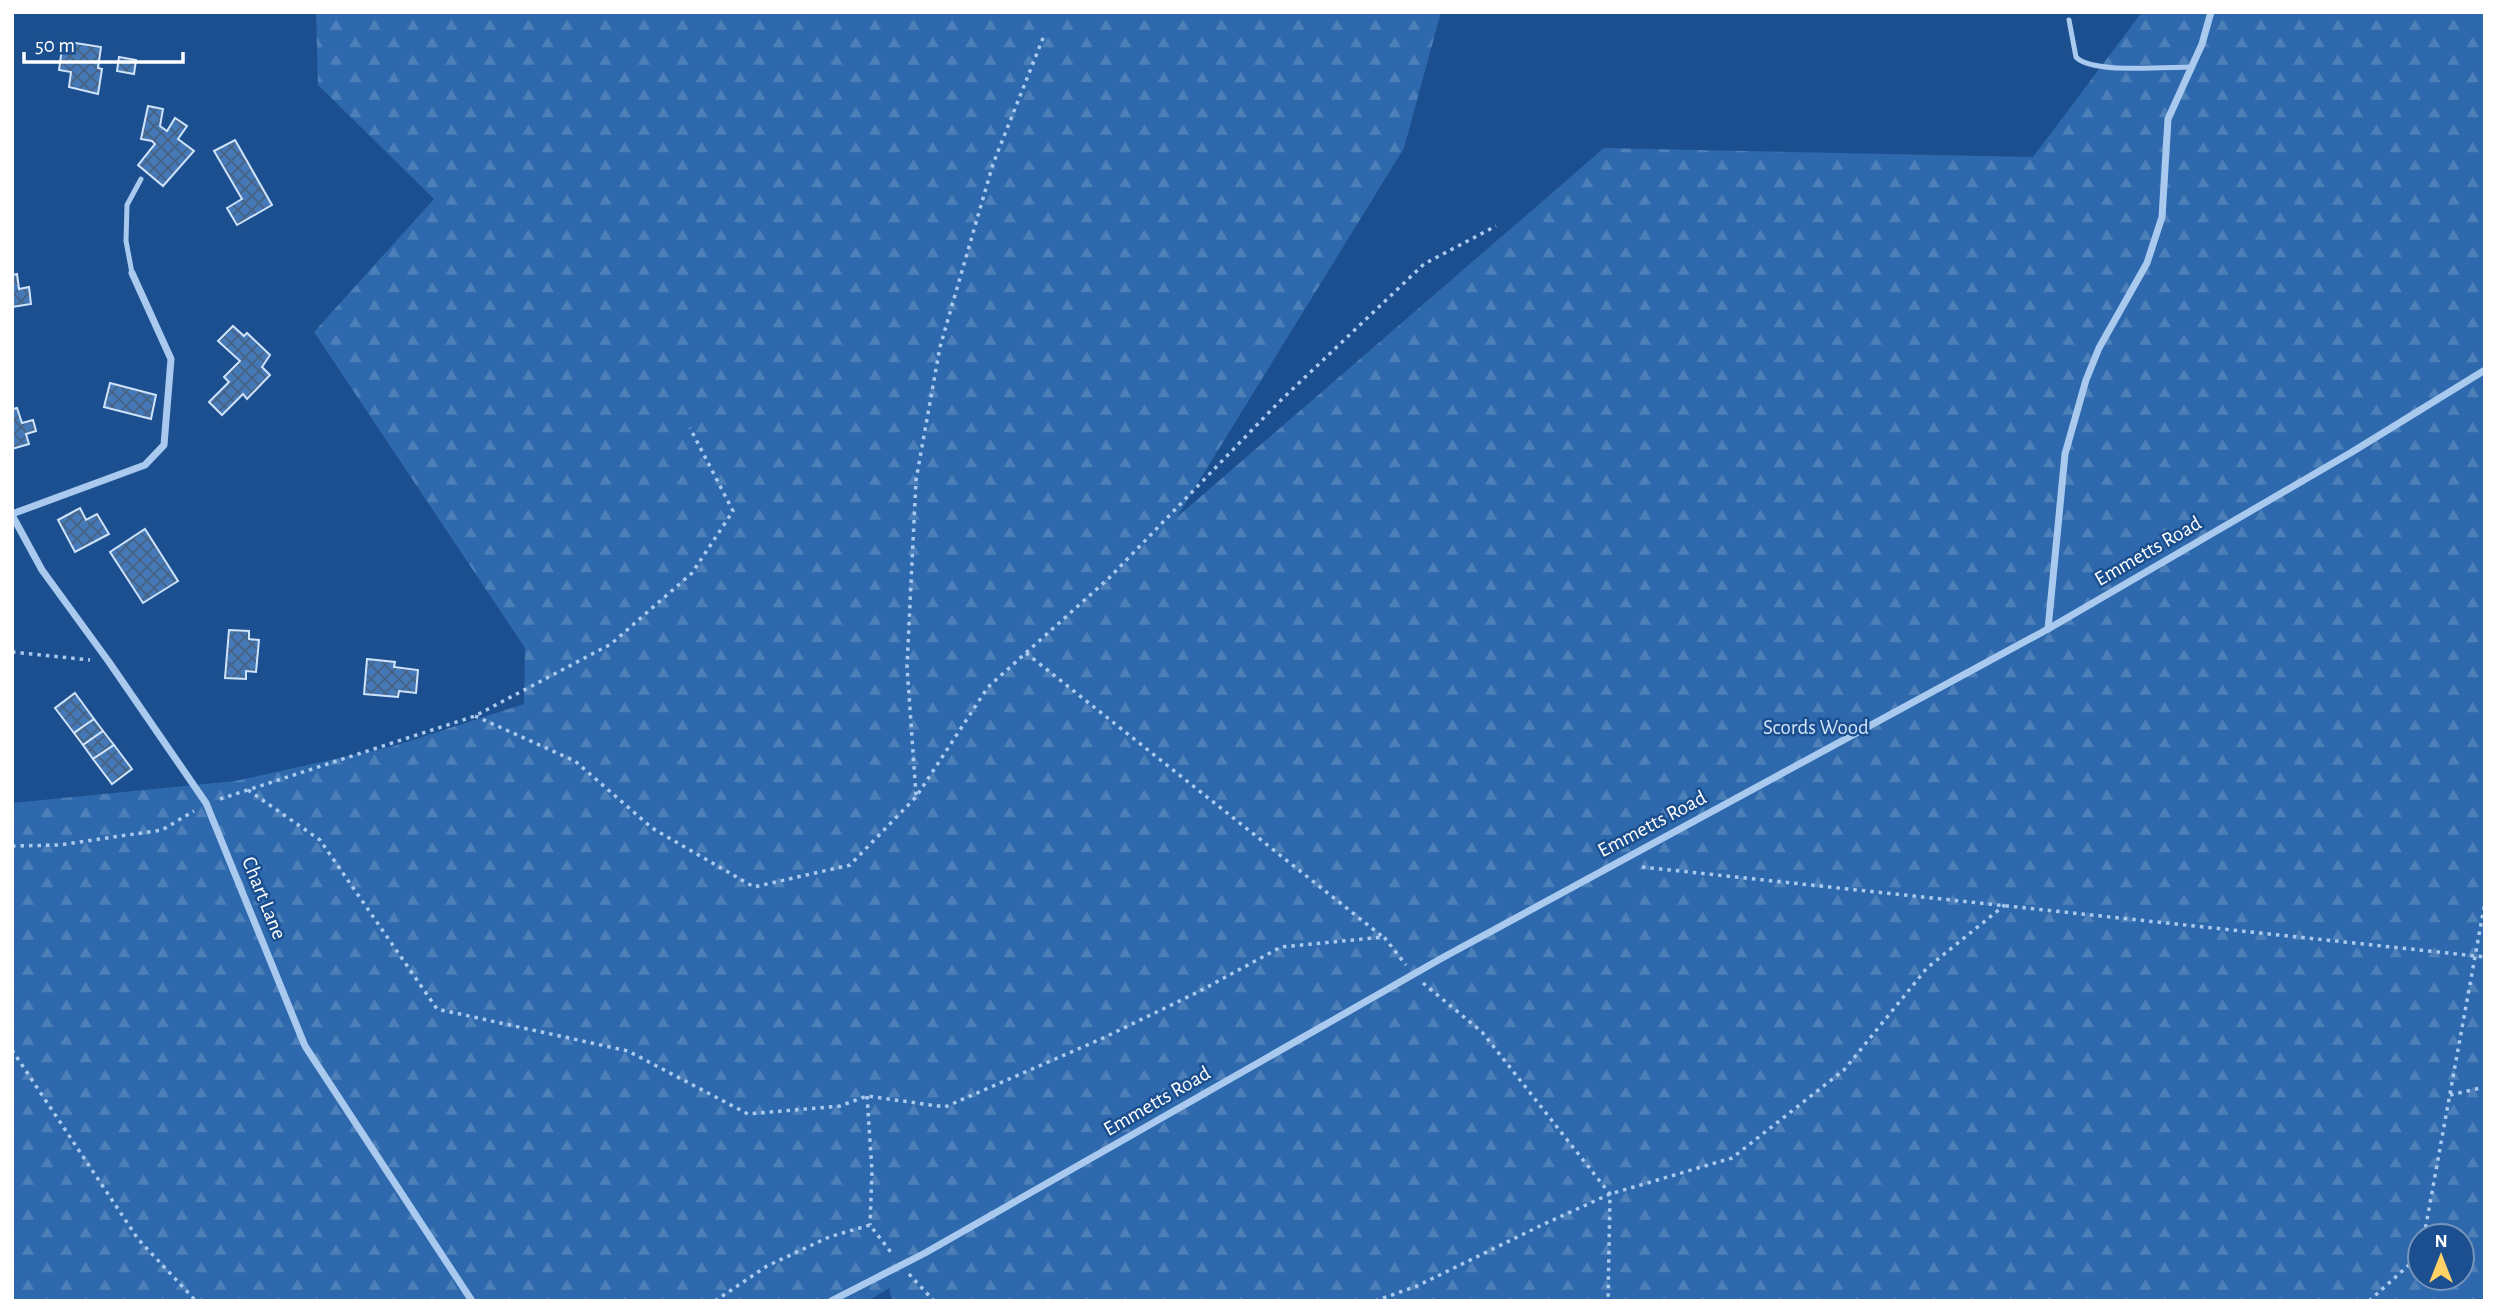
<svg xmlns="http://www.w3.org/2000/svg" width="2497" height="1313" font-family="'Alegreya Sans',sans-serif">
	<defs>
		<pattern id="forest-firs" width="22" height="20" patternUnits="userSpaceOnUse" patternTransform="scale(1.75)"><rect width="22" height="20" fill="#2e69ad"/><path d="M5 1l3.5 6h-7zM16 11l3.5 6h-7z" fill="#4d80b9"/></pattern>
		<pattern id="building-cross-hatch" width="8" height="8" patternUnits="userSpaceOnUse" patternTransform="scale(1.75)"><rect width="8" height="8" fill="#4478b7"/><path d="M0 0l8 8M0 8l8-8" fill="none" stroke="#486282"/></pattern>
	</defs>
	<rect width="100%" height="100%" fill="#1b4f8f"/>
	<!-- forest -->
	<path fill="url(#forest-firs)" fill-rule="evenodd" d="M316,12H1441L1404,148L1177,517L1604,148L2033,157L2142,12H2485V1301H892L889,1288L868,1301H12V803L235,781L394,746L524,704L525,648L314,332L434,199L318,85ZM2420,1236H2462V1278H2420Z"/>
	<!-- building -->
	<g fill="url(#building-cross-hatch)" stroke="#cfe3fa" stroke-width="2">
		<path d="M63,41L101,47L98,68L102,69L98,94L69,87L71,72L59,70Z"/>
		<path d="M119,57L136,60L134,74L117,71Z"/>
		<path d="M148,106L163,109L160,126L167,131L175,118L187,126L178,139L194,151L163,186L138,165L155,144L152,141L141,139Z"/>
		<path d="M235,140L272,205L237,225L227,208L242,199L214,151Z"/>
		<path d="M17,274L19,289L29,287L31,304L12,307V275Z"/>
		<path d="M233,326L244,336L247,333L270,355L262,367L270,375L247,399L243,394L222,415L209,402L229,382L224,377L240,361L218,341Z"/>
		<path d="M110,383L156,395L151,419L104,407Z"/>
		<path d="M12,406L13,409L17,408L22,423L33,420L36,431L26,434L29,444L12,449Z"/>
		<path d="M80,508L86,520L97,514L109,534L75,552L58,520Z"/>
		<path d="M145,529L178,581L143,603L110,552Z"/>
		<path d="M229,630L249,631V639L259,640L256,672L246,671V679L225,678Z"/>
		<path d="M367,659L395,662L394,667L418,670L416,693L399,691L398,697L364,694Z"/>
		<path d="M75,693L94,719L74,733L55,708Z"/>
		<path d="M94,719L103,731L83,745L74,733Z"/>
		<path d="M103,731L114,745L93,759L83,745Z"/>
		<path d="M114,745L132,769L112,784L93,759Z"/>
	</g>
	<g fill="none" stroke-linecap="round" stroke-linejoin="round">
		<!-- path -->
		<g stroke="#a9c9ee" stroke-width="3.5" stroke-dasharray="3.5 5" stroke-linecap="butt">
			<path d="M12,652L90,660"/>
			<path d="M1026,653L1383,937"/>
			<path d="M475,716L575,761L652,828L754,887L850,865L916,797L988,687L1109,578L1279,402L1424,264L1496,226"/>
			<path d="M248,790L320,840L437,1009L628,1051L748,1114L840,1106L867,1096L945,1107L1101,1039L1198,992L1281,947L1384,937L1406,965"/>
			<path d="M916,795L907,666L916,480L940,347L993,164L1045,33"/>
			<path d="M220,799L475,716L611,644L692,573L733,511L690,428"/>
			<path d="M12,846L59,845L162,830L194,811"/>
			<path d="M1642,867L2485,957"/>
			<path d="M1423,983L1482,1032L1610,1194L1608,1301"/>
			<path d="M12,1050L138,1239L196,1301"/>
			<path d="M2450,1095L2485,1087"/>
			<path d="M867,1096L872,1171L870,1225"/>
			<path d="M2424,1236L2485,902"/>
			<path d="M909,1274L934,1301"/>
			<path d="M715,1301L767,1266L829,1237L870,1225L893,1255"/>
			<path d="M1375,1301L1417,1286L1542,1225L1610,1194L1732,1158L1844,1070L1927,968L2006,904"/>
			<path d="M2369,1301L2420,1255"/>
		</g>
		<!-- service -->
		<g stroke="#a9c9ee" stroke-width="5">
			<path d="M2069,20L2076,57C2091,74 2167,67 2192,67"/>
			<path d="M132,273L126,241L127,205L141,179"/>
		</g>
		<!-- minor -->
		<g stroke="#a9c9ee" stroke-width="7">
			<path d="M12,514L145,465L164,445L171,359L132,273"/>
			<path d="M12,515L42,570L109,662L206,803L305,1046L472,1301"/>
			<path d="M2048,629L2065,454L2086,380L2099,348L2147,263L2162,217L2168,119L2202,44L2211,12"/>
			<path d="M831,1301L925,1253L1442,958L2048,629L2352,452L2485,370"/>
		</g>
	</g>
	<g text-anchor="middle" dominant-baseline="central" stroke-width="5" stroke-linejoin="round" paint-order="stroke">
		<!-- street labels -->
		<g font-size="21" fill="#fff" stroke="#1b4f8f">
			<text transform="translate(2148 551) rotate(-30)">Emmetts Road</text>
			<text transform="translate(1652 824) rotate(-28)">Emmetts Road</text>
			<text transform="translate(264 898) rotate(68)">Chart Lane</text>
			<text transform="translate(1157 1101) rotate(-30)">Emmetts Road</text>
		</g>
		<!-- park labels -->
		<g font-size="21" fill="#cfe3fa" stroke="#1b4f8f">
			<text x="1816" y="727">Scords Wood</text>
		</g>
	</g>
	<!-- border -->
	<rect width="2497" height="1313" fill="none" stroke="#ffffff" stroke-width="28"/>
	<!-- north arrow -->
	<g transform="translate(2441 1257)"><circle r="33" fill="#1b4f8f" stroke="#7695bc" stroke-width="2"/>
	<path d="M0-5L12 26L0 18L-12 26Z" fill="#ffd166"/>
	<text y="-10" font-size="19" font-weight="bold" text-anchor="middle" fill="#ffffff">N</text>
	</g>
	<!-- scale -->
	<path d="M24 52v10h159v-10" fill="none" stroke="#ffffff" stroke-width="3.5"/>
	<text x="35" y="52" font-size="21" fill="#ffffff" stroke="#1b4f8f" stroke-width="5" paint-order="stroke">50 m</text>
</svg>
